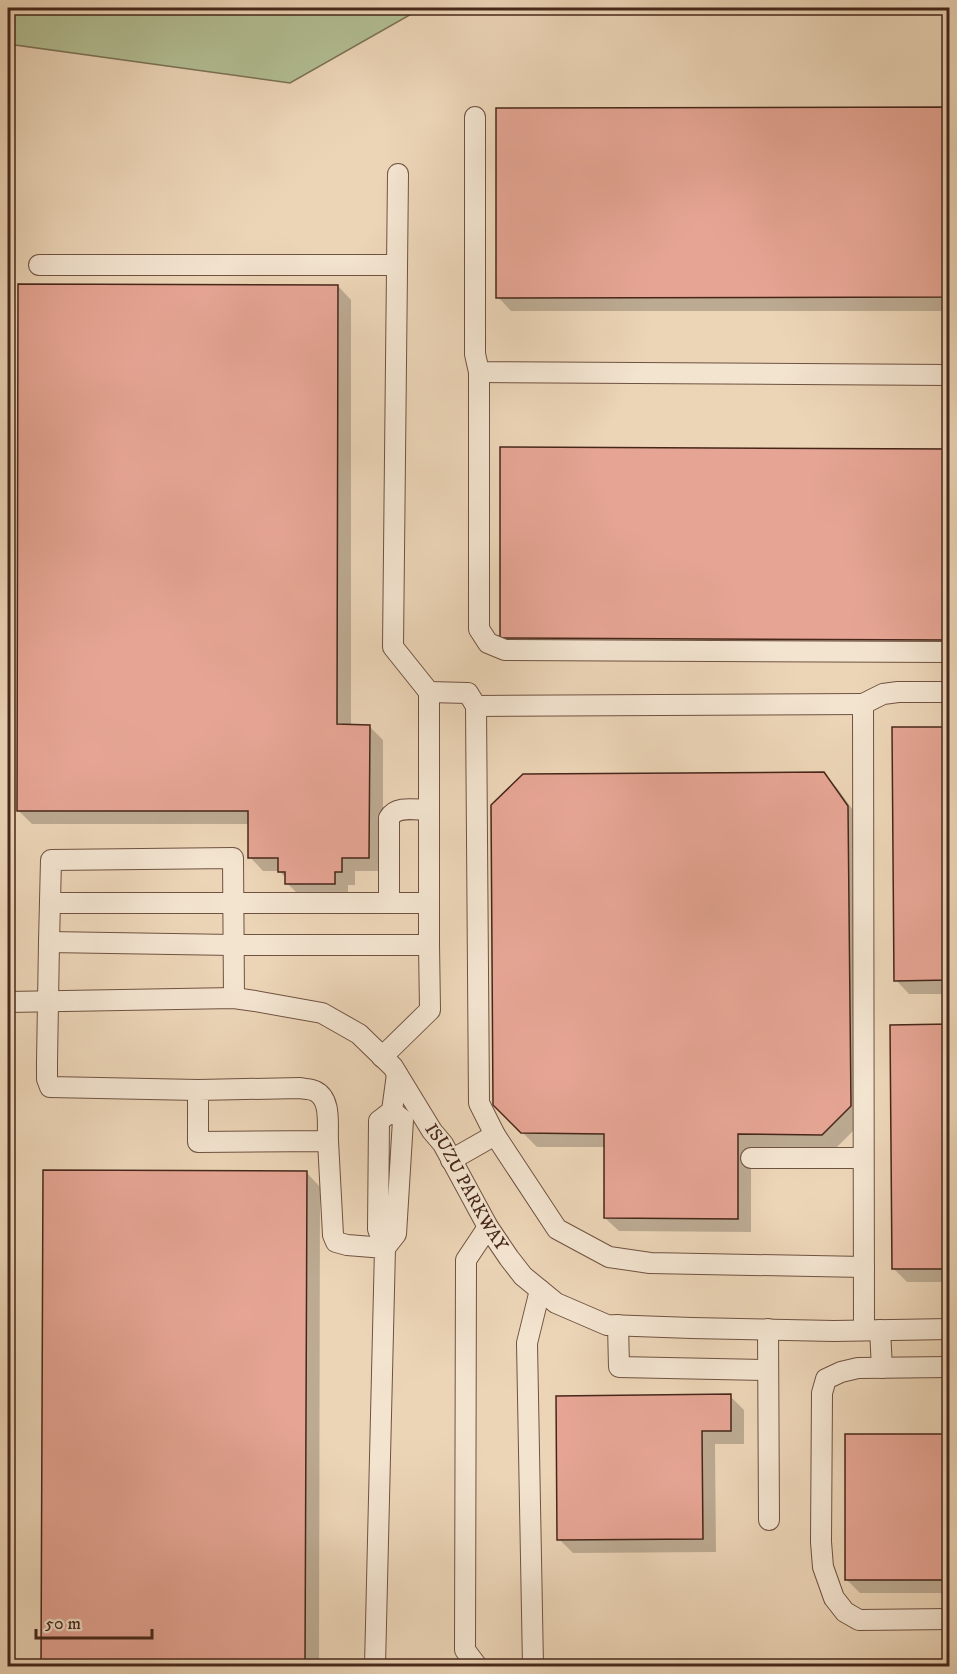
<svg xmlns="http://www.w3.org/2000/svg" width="957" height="1674" font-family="'IM FELL DW Pica',serif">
	<rect width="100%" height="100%" fill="#ecd5b7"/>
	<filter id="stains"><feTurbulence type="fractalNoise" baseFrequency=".00333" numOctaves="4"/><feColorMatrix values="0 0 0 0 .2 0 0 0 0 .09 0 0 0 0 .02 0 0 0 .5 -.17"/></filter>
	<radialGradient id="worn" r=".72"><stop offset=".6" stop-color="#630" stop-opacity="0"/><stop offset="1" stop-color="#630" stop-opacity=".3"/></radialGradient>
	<!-- green -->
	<path fill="#b2be93" stroke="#7c7256" stroke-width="1.5" d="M8,8H422L290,83L8,44Z"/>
	<!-- shadow -->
	<g fill="#0003">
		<path d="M950,109V311H511L498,297Z"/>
		<path d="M338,286L351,300V726H369L383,740V871H355V885H348V897H301L287,883V879L279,871H263L250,857V824H32L18,810Z"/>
		<path d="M950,451V653L515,651L501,637Z"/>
		<path d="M950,728V994H909L896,980Z"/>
		<path d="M823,774L837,788L861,821L864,1120L836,1148L751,1147V1232L619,1231L605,1218L606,1147H537L494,1104Z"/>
		<path d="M950,1026V1282H907L893,1268Z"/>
		<path d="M44,1172L307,1173L320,1187L319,1666H42Z"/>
		<path d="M730,1396L744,1410V1444H715L716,1552L573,1553L559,1539Z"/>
		<path d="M950,1435V1593H860L846,1579Z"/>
	</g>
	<!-- building -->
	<g fill="#e6a594" stroke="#46271a" stroke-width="1.5">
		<path d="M950,107V297L496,298V108Z"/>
		<path d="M18,284L338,285L337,724L370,725L369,858H342V872H335V884H285V872H278V858H248V811H17Z"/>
		<path d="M500,447L950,449V640L500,638Z"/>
		<path d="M892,727H950V980L894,981Z"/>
		<path d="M824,772L848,806L851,1106L822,1135L738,1134V1219L604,1218V1134L521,1133L493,1105L491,805L523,774Z"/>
		<path d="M950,1024V1269H892L890,1025Z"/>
		<path d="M43,1170L307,1171L305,1666H41Z"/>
		<path d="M731,1394V1431H702L703,1539L557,1540L556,1396Z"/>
		<rect x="845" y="1434" width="105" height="146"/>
	</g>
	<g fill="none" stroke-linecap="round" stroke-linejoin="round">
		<!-- minor casing -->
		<g stroke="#705241" stroke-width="22">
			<g id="minor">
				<path d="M475,117V354L479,372L950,375"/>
				<path d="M398,174L393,647L429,692V945"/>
				<path d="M39,265H397"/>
				<path d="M479,372V629L488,643L505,650L950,652"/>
				<path d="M429,692L468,693L476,706"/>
				<path d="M50,903H429"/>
				<path d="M389,903V818C396,805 416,810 429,810"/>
				<path d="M49,942L51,860L233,858L234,998"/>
				<path id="s1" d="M8,1002L234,998L255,1001L322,1013L359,1034L393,1067L432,1131L443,1144L488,1227L509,1258L523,1276L556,1303L607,1325L692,1328L834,1331L950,1329"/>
				<path d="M198,1090L50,1087L47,1079V1062L49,942L233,945H429L430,1010L382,1057"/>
				<path d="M392,1111L403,1120L396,1234L385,1248L378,1229L379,1121L392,1111L397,1074"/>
				<path d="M495,1135L479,1103L476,706L863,704"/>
				<path d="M328,1141C327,1126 332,1099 315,1091C311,1089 304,1089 300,1088L198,1090V1142L328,1141L333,1235L336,1242L347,1245L385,1248L375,1666"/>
				<path d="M751,1158H863"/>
				<path d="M451,1160L495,1135L557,1229L609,1257L650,1263L864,1267"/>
				<path d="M618,1325L619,1367L768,1370"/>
				<path d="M768,1329L769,1520"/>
				<path d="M864,1330L863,704L883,694L898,692H950"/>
				<path d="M880,1330L882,1368"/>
				<path d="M950,1367L858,1368L841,1372L826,1379L822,1393L821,1542L823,1567L834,1598L845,1612L859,1620L950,1619"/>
				<path d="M477,1666L465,1650L466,1260L488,1227"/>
				<path d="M533,1666L527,1343L540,1290"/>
			</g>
		</g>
		<!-- minor -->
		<use href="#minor" stroke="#f3e4d0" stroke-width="20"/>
	</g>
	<g text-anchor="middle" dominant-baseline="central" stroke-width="4.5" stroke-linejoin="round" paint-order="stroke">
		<!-- street labels -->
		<g font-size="18" fill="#46271a" stroke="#f3e4d0">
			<text stroke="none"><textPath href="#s1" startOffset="546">ISUZU PARKWAY</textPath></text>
		</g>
	</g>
	<!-- margin -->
	<rect width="957" height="1674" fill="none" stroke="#ecd5b7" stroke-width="30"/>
	<rect x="9" y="9" width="939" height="1656" fill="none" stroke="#46271a" stroke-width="3"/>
	<rect x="15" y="15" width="927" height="1644" fill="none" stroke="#46271a" stroke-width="1.5"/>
	<!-- scale -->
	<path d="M36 1629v9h116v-9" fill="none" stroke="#46271a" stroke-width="3"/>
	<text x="45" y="1629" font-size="18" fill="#46271a" stroke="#f3e4d0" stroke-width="4.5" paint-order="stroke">50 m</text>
	<rect width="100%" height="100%" filter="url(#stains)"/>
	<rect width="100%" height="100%" fill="url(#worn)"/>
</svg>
